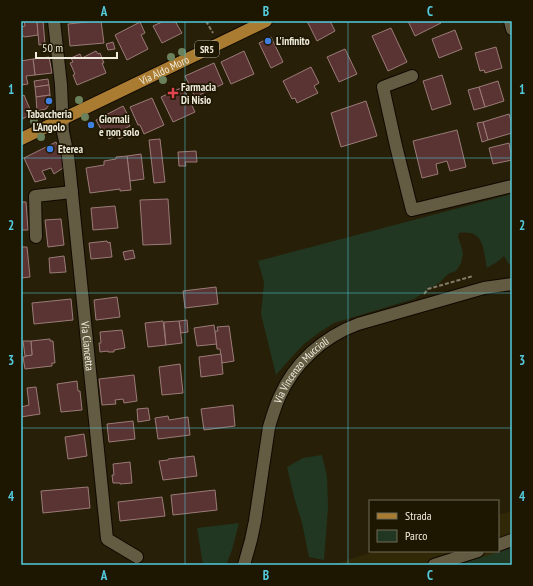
<svg xmlns="http://www.w3.org/2000/svg" width="533" height="586" font-family="'PT Sans Narrow',sans-serif">
	<rect width="100%" height="100%" fill="#271f07"/>
	<!-- built -->
	<path fill="#312807" d="M512,511V565H331L377,551H498V515Z"/>
	<!-- green -->
	<g fill="#223721">
		<path d="M512,194V266L508,263L504,256L497,262L487,268C483,250 485,229 459,233L458,237L461,245L463,254L461,263L456,271L448,274L439,283L414,299L334,323L320,332L304,344L289,360L276,375L261,314L264,282L258,261Z"/>
		<path d="M322,455L327,476L328,508L324,560L309,557L302,523L294,497L287,467L303,458Z"/>
		<path d="M239,523L232,550L226,565H203L197,528Z"/>
		<path d="M512,548V565H457Z"/>
	</g>
	<!-- building -->
	<g fill="#5a3432" stroke="#9a7b78">
		<path d="M24,21H37L38,35L25,37L23,36H21V27L25,26Z"/>
		<path d="M43,21L45,44L39,45L37,22Z"/>
		<path d="M96,21H101L104,43L70,46L68,24Z"/>
		<path d="M164,21H175L182,33L162,43L153,26Z"/>
		<path d="M307,21H330L335,31L317,41Z"/>
		<path d="M408,21H440L441,23L415,36Z"/>
		<path d="M140,22L145,33L141,35L148,49L127,60L115,35Z"/>
		<path d="M391,28L407,62L388,71L372,36Z"/>
		<path d="M455,30L462,49L439,58L432,39Z"/>
		<path d="M271,37L283,62L271,68L259,43Z"/>
		<path d="M113,42L115,49L108,50L106,44Z"/>
		<path d="M496,47L502,68L485,73L484,70L480,71L475,53Z"/>
		<path d="M345,49L357,74L339,82L327,57Z"/>
		<path d="M96,51L98,54L100,53L104,63H102L106,73L77,85L73,75L75,74L70,63L73,62L71,58L80,54L82,58Z"/>
		<path d="M244,51L254,74L231,84L221,62Z"/>
		<path d="M49,57L52,73L35,75L33,59Z"/>
		<path d="M33,59L35,75L26,76L28,84L21,85V61Z"/>
		<path d="M214,63L223,84L195,97L185,76Z"/>
		<path d="M311,67L319,83L314,86L318,93L297,103L295,98L292,99L283,81Z"/>
		<path d="M442,75L451,104L432,110L423,81Z"/>
		<path d="M48,79L49,85L35,87L34,81Z"/>
		<path d="M498,81L504,101L485,107L479,87Z"/>
		<path d="M49,85L50,95L36,97L35,87Z"/>
		<path d="M183,87L195,112L173,122L161,97Z"/>
		<path d="M479,87L485,107L474,110L468,90Z"/>
		<path d="M24,95L32,114L22,119L21,97Z"/>
		<path d="M50,95L51,102L46,109L37,111L36,97Z"/>
		<path d="M152,98L164,125L144,134L140,125H138L130,107Z"/>
		<path d="M366,101L377,136L341,147L331,113Z"/>
		<path d="M123,106L129,117L127,118L130,126L124,129L127,135L119,139L117,135L109,139L104,130L102,131L96,120Z"/>
		<path d="M509,114L512,124V133L488,140L483,122Z"/>
		<path d="M483,122L488,140L482,142L477,123Z"/>
		<path d="M457,130L466,167L450,171L447,161L436,164L438,174L422,178L413,141Z"/>
		<path d="M160,139L165,182L154,183L149,140Z"/>
		<path d="M56,142L62,156L63,168L54,174L51,168L42,171L46,179L35,182L24,158Z"/>
		<path d="M509,143L512,160L493,164L489,148Z"/>
		<path d="M196,151L197,162H185L186,166H179L178,152Z"/>
		<path d="M141,154L144,179L130,181L127,156Z"/>
		<path d="M127,156L131,190L120,191V189L90,193L86,168L104,165V161L116,159V157Z"/>
		<path d="M168,199L171,244L143,245L140,200Z"/>
		<path d="M21,202H26L28,230H21Z"/>
		<path d="M115,206L118,228L93,230L91,208Z"/>
		<path d="M61,219L64,245L48,247L45,220Z"/>
		<path d="M107,241L108,243L110,242L112,257L91,259L89,243Z"/>
		<path d="M21,247H27L30,277L21,278Z"/>
		<path d="M133,250L135,258L125,260L123,252Z"/>
		<path d="M64,256L66,272L50,273L49,258Z"/>
		<path d="M216,287L218,304L185,308L183,291Z"/>
		<path d="M117,297L120,317L96,320L94,300Z"/>
		<path d="M71,299L73,320L34,324L32,303Z"/>
		<path d="M187,320L188,332L181,333L179,321Z"/>
		<path d="M163,321L166,345L148,347L145,323Z"/>
		<path d="M179,321L182,343L166,345L164,322Z"/>
		<path d="M214,325L217,344L197,346L194,328Z"/>
		<path d="M229,326L234,361L222,363L220,349H217L215,331H218L217,327Z"/>
		<path d="M122,330L125,348L114,350V352H108V351L100,352L99,343H101L100,332Z"/>
		<path d="M50,339V341H53L55,363H52V366L25,369L23,357H25V356L32,355L31,341Z"/>
		<path d="M23,341H31L32,355L25,356Z"/>
		<path d="M221,354L223,374L201,377L199,357Z"/>
		<path d="M180,364L183,393L162,395L159,367Z"/>
		<path d="M134,375L137,401L124,403L123,399L115,400L116,404L102,405L99,379Z"/>
		<path d="M77,381L78,391H80L82,410L61,412L57,384Z"/>
		<path d="M36,387L40,414L21,417V407L29,405L27,388Z"/>
		<path d="M233,405L235,426L204,430L201,409Z"/>
		<path d="M148,408L150,420L138,422L137,409Z"/>
		<path d="M168,416L169,420L188,417L190,435L158,439L155,418Z"/>
		<path d="M133,421L135,439L109,442L107,424Z"/>
		<path d="M84,434L87,456L68,459L65,437Z"/>
		<path d="M194,456L197,476L163,480L159,461L168,460V459Z"/>
		<path d="M130,462L132,483L120,484V483H113L112,475H114L113,464Z"/>
		<path d="M88,487L90,508L43,513L41,491Z"/>
		<path d="M215,490L217,510L173,515L171,495Z"/>
		<path d="M162,497L165,516L120,521L118,502Z"/>
	</g>
	<g fill="none" stroke-linecap="round" stroke-linejoin="round">
		<!-- minor casing -->
		<g stroke="#0f0900" stroke-width="14">
			<g id="minor">
				<path id="s1" d="M54,21L61,85L63,132L68,156L70,174L107,539L137,557"/>
				<path d="M510,21L512,29"/>
				<path d="M412,76L383,87L396,146L412,210L512,186"/>
				<path d="M36,237L35,196L72,192"/>
				<path d="M498,545L512,540"/>
				<path id="s2" d="M244,565L251,540L255,521L269,427C272,417 275,407 279,398C294,363 323,337 358,324L484,288L512,284"/>
				<path d="M434,565L478,551"/>
			</g>
		</g>
		<!-- major casing -->
		<g stroke="#0f0900" stroke-width="14">
			<g id="major">
				<path id="s3" d="M21,139L266,21"/>
			</g>
		</g>
		<!-- path -->
		<g stroke="#837d69" stroke-width="2" stroke-dasharray="4 2" stroke-linecap="butt">
			<path d="M206,21L213,33"/>
			<path d="M424,294L428,289L473,276"/>
		</g>
		<!-- minor -->
		<use href="#minor" stroke="#645c42" stroke-width="12"/>
		<!-- major -->
		<use href="#major" stroke="#aa7c31" stroke-width="12"/>
	</g>
	<!-- trees -->
	<g fill="#6b815b">
		<circle cx="182" cy="52" r="4"/>
		<circle cx="171" cy="57" r="4"/>
		<circle cx="163" cy="80" r="4"/>
		<circle cx="79" cy="100" r="4"/>
		<circle cx="85" cy="117" r="4"/>
		<circle cx="34" cy="121" r="4"/>
		<circle cx="41" cy="137" r="4"/>
	</g>
	<!-- grid -->
	<path fill="none" stroke="#53cadc" stroke-width="1" stroke-opacity="0.55" d="M185,21V565M348,21V565M21,158H512M21,293H512M21,428H512"/>
	<!-- markers -->
	<g fill="#3f7fe0" stroke="#1d1601" stroke-width="1.5">
		<circle cx="268" cy="41" r="4"/>
		<circle cx="49" cy="101" r="4"/>
		<circle cx="91" cy="125" r="4"/>
		<circle cx="50" cy="149" r="4"/>
	</g>
	<path fill="#e0444e" stroke="#1d1601" stroke-width="1.5" d="M171 87h4v4h4v4h-4v4h-4v-4h-4v-4h4z"/>
	<g text-anchor="middle" dominant-baseline="central" stroke-width="3.5" stroke-linejoin="round" paint-order="stroke">
		<!-- shield labels -->
		<rect fill="#1d1601" stroke="#b1ac9b" stroke-width="1" x="195" y="41" width="24" height="16" rx="3"/>
		<g font-size="10" font-weight="bold" fill="#f0ecdd">
			<text x="207" y="49">SR5</text>
		</g>
		<!-- poi labels -->
		<g font-size="11" font-weight="bold" fill="#f0ecdd" stroke="#1d1601" text-anchor="start">
			<text x="276" y="41">L'infinito</text>
			<text x="181" y="87">Farmacia<tspan x="181" dy="13">Di Nisio</tspan></text>
			<text x="49" y="114" text-anchor="middle">Tabaccheria<tspan x="49" dy="13">L'Angolo</tspan></text>
			<text x="99" y="119">Giornali<tspan x="99" dy="13">e non solo</tspan></text>
			<text x="58" y="149">Eterea</text>
		</g>
		<!-- street labels -->
		<g font-size="11" fill="#f0ecdd" stroke="#1d1601">
			<text stroke="none"><textPath href="#s3" startOffset="159">Via Aldo Moro</textPath></text>
			<text stroke="none"><textPath href="#s1" startOffset="327">Via Ciancetta</textPath></text>
			<text stroke="none"><textPath href="#s2" startOffset="207">Via Vincenzo Muccioli</textPath></text>
		</g>
	</g>
	<!-- border -->
	<rect width="533" height="586" fill="none" stroke="#1d1601" stroke-width="44"/>
	<!-- legend -->
	<rect x="369" y="500" width="130" height="52" fill="#1d1601" stroke="#716c59"/>
	<rect x="377" y="513" width="20" height="6" fill="#aa7c31" stroke="#716c59"/>
	<text x="405" y="520" font-size="12" fill="#f0ecdd">Strada</text>
	<rect x="377" y="530" width="20" height="12" fill="#223721" stroke="#716c59"/>
	<text x="405" y="540" font-size="12" fill="#f0ecdd">Parco</text>
	<!-- scale -->
	<path d="M36 52v6h81v-6" fill="none" stroke="#f0ecdd" stroke-width="2"/>
	<text x="42" y="52" font-size="12" fill="#f0ecdd" stroke="#1d1601" stroke-width="3" paint-order="stroke">50 m</text>
	<rect x="22" y="22" width="489" height="542" fill="none" stroke="#53cadc" stroke-width="1.5"/>
	<g font-size="13" text-anchor="middle" font-weight="bold" fill="#53cadc">
		<text x="104" y="16">A</text>
		<text x="266" y="16">B</text>
		<text x="430" y="16">C</text>
		<text x="11" y="94">1</text>
		<text x="522" y="94">1</text>
		<text x="11" y="230">2</text>
		<text x="522" y="230">2</text>
		<text x="11" y="365">3</text>
		<text x="522" y="365">3</text>
		<text x="11" y="501">4</text>
		<text x="522" y="501">4</text>
		<text x="104" y="580">A</text>
		<text x="266" y="580">B</text>
		<text x="430" y="580">C</text>
	</g>
</svg>
